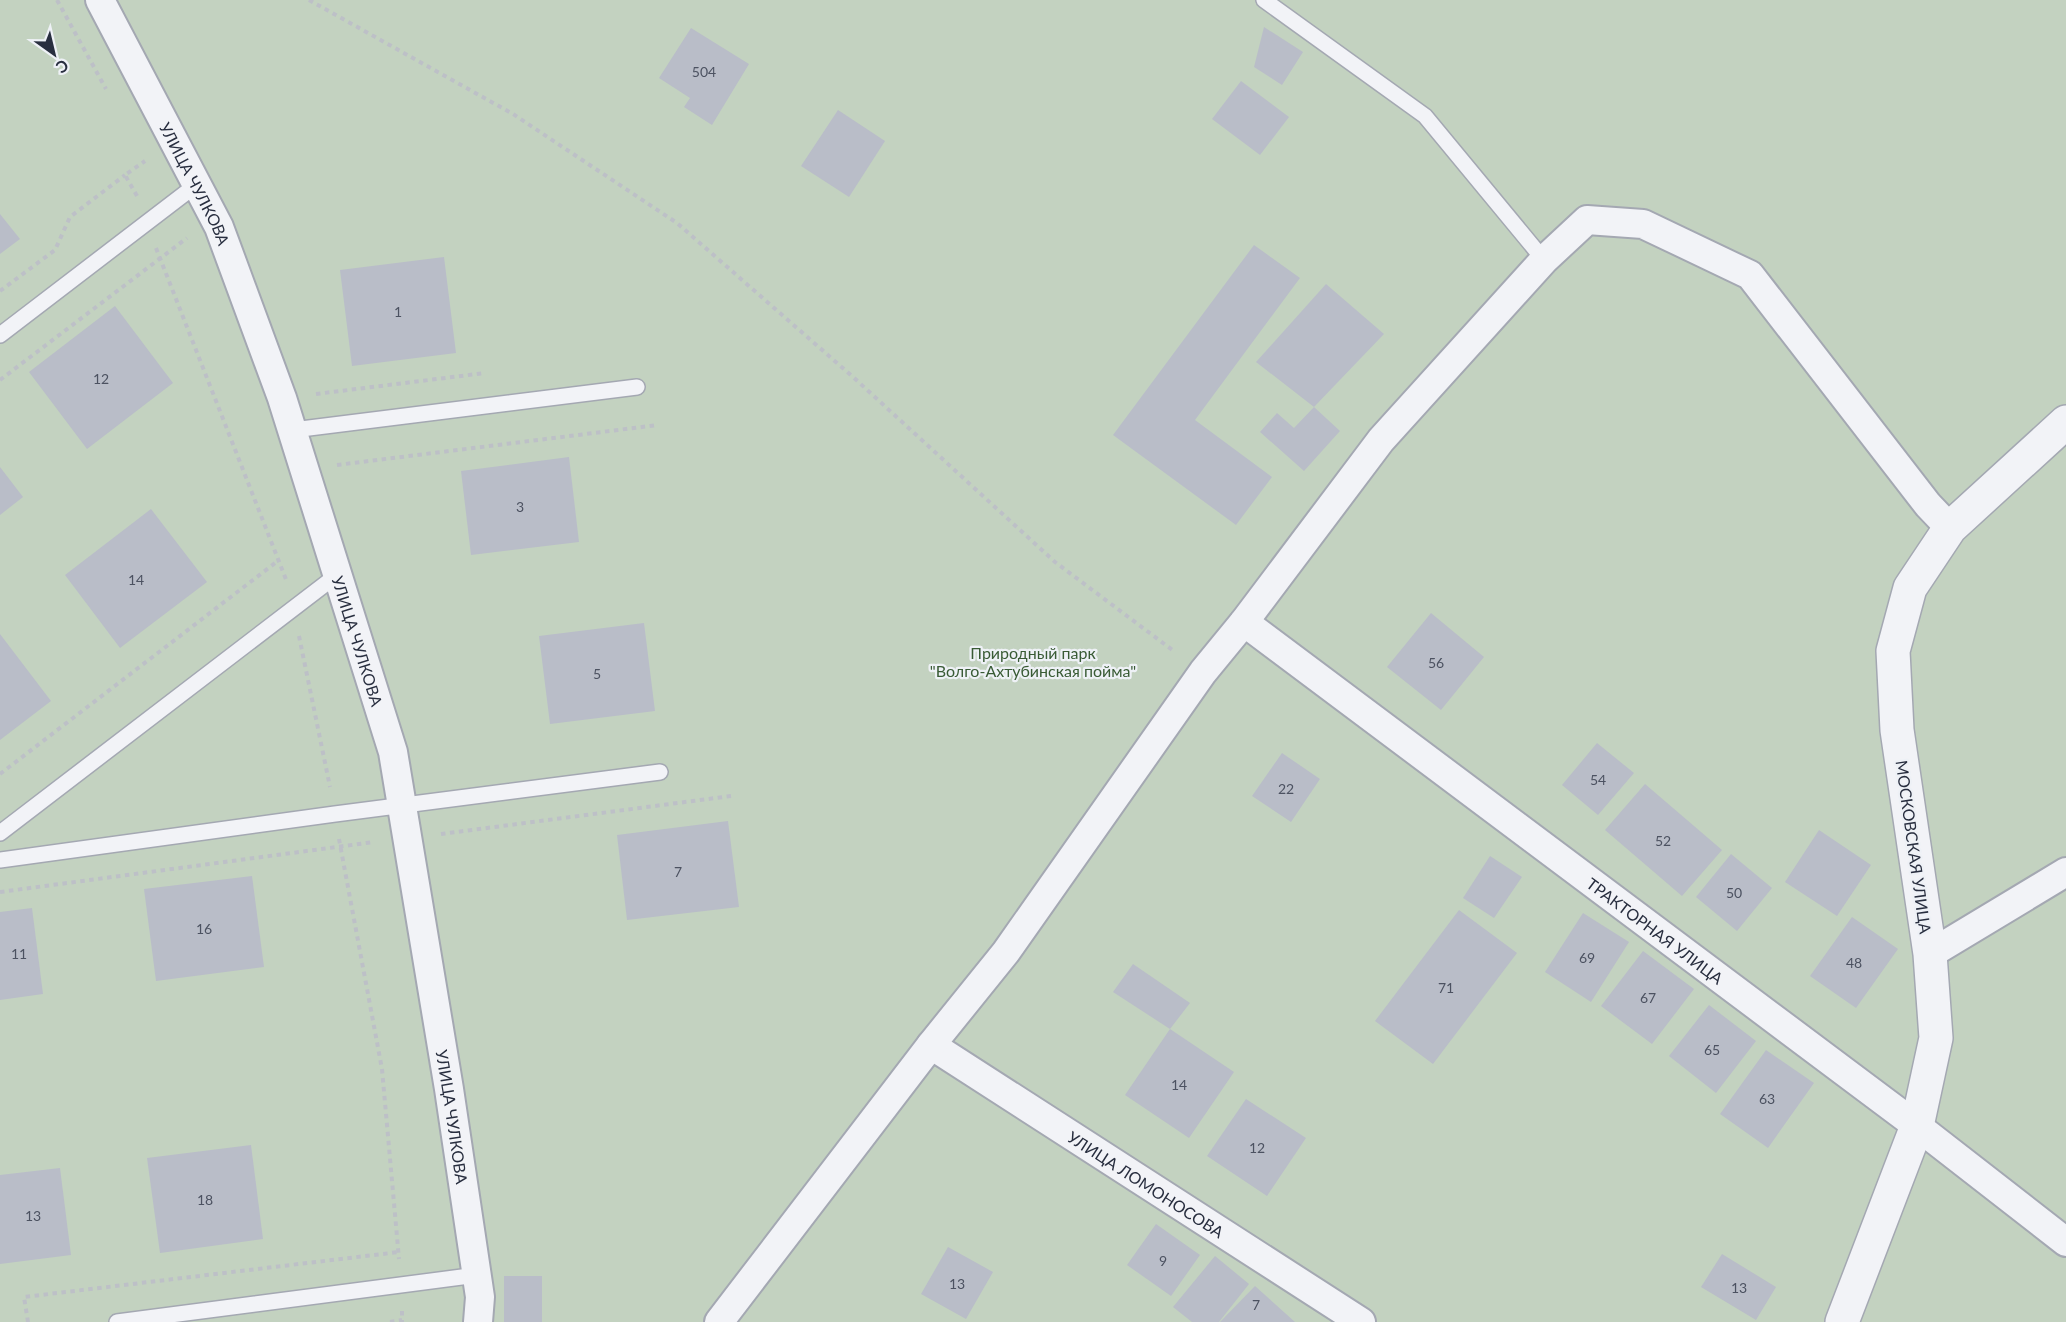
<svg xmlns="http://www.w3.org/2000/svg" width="2066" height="1322" font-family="Lato,sans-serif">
	<rect width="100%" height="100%" fill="#dfe2e8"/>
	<!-- green -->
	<rect fill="#c3d2c0" x="0" y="0" width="2066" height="1322"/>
	<!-- building -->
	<g fill="#b9bdc8">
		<path d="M1264,27L1303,52L1282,85L1254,67Z"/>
		<path d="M691,28L749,64L712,125L684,107L690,98L659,78Z"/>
		<path d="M1241,81L1289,117L1260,155L1212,119Z"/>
		<path d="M838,110L885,141L849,197L801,166Z"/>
		<path d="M0,214L20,239L0,254Z"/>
		<path d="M1254,245L1300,278L1195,420L1272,477L1236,525L1113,435Z"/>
		<path d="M444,257L456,353L352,366L340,270Z"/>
		<path d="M1326,284L1384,334L1314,407L1256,362Z"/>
		<path d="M115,306L173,383L87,449L29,372Z"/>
		<path d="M1314,407L1340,431L1304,471L1260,432L1277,413L1294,428Z"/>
		<path d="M569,457L579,542L471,555L461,471Z"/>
		<path d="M0,467L23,497L0,515Z"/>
		<path d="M151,509L207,582L120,648L65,575Z"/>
		<path d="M1431,613L1484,657L1441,710L1387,667Z"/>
		<path d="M644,623L655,711L550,724L539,636Z"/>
		<path d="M0,634L51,701L0,740Z"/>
		<path d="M1597,743L1634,773L1598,815L1562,785Z"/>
		<path d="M1282,753L1320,779L1291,822L1252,796Z"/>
		<path d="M1645,784L1722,850L1682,896L1605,830Z"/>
		<path d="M728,821L739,907L627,920L617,835Z"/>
		<path d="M1819,830L1871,865L1837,916L1785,882Z"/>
		<path d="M1731,854L1772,888L1737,931L1696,897Z"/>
		<path d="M1490,856L1522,877L1494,918L1463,898Z"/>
		<path d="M252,876L264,967L156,981L144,889Z"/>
		<path d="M32,908L43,994L0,1000V912Z"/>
		<path d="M1459,910L1517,953L1433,1064L1375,1021Z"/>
		<path d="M1583,913L1629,942L1591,1002L1545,972Z"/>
		<path d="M1852,917L1898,949L1856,1008L1810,976Z"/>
		<path d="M1643,951L1694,989L1652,1044L1601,1006Z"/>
		<path d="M1133,964L1190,1003L1170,1029L1113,992Z"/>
		<path d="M1709,1005L1756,1041L1716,1093L1669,1056Z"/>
		<path d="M1170,1029L1234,1072L1189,1138L1125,1095Z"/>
		<path d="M1766,1050L1814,1083L1768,1148L1720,1114Z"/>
		<path d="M1246,1099L1306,1138L1267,1196L1207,1156Z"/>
		<path d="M251,1145L263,1239L160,1253L147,1158Z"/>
		<path d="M60,1168L71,1255L0,1264V1175Z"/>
		<path d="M1156,1224L1200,1255L1171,1296L1127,1265Z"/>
		<path d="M948,1247L993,1272L966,1319L921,1294Z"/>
		<path d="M1722,1254L1776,1287L1756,1320L1701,1287Z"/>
		<path d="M1215,1256L1249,1284L1219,1322H1192L1173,1307Z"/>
		<rect x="504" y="1276" width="38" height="46"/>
		<path d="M1255,1286L1295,1322H1220Z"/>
	</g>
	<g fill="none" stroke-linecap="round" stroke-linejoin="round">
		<!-- service casing -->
		<g stroke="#a4a8b2" stroke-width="18">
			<g id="service">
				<path d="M1264,0L1425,116L1544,260"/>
				<path d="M0,335L196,185"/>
				<path d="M293,430L637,387"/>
				<path d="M0,833L337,575"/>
				<path d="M0,860L335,814L660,772"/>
				<path d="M117,1322L477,1275"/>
			</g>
		</g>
		<!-- minor casing -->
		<g stroke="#a4a8b2" stroke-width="32">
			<g id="minor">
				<path id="s1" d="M100,0L219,227L282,398L393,752L449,1089L480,1297L478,1322"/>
				<path id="s2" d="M1244,622L1917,1126L2066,1242"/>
				<path d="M1930,954L2066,872"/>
				<path id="s3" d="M931,1045L1361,1322"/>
				<path d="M719,1322L931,1045L1006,952L1203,672L1244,622L1381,440L1544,260L1587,220L1643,224L1750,275L1928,505L1950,528"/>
			</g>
		</g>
		<!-- tertiary casing -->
		<g stroke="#a4a8b2" stroke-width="36">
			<path id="tertiary" d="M1842,1322L1917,1126L1936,1038L1930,954L1897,730L1893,651L1910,588L1950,528L2066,422"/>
		</g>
		<!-- path -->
		<g stroke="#bdc0c7" stroke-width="4" stroke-dasharray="4.5 4.5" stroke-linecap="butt">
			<path d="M57,0L106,89"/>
			<path d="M309,0L513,114L677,223L853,377L1055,562L1175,652"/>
			<path d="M137,196L125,175L145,161"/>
			<path d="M156,248L287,582"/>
			<path d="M0,291L55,250L70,217L125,175"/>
			<path d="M0,380L187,238"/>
			<path d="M316,394L485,373"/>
			<path d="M337,465L658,425"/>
			<path d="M299,636L330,787"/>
			<path d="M0,774L279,560"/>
			<path d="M441,834L731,796"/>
			<path d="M339,839L382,1069L399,1259"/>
			<path d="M0,892L374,842"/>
			<path d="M402,1311V1322"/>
			<path d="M28,1322L24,1297L399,1252"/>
			<path d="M390,1322L402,1320"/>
		</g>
		<!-- service -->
		<use href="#service" stroke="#f2f3f7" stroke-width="15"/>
		<!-- minor -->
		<use href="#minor" stroke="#f2f3f7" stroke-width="28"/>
		<!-- tertiary -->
		<use href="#tertiary" stroke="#f2f3f7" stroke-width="33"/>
	</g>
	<g text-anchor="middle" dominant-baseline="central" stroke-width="4.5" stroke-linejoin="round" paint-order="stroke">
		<!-- number labels -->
		<g font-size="14" fill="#4c5261">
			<text x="704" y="71">504</text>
			<text x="398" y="311">1</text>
			<text x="101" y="378">12</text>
			<text x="520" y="506">3</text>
			<text x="136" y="579">14</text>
			<text x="1436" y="662">56</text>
			<text x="597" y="673">5</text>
			<text x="1598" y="779">54</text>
			<text x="1286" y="788">22</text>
			<text x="1663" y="840">52</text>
			<text x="678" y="871">7</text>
			<text x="1734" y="892">50</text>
			<text x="204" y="928">16</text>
			<text x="19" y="953">11</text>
			<text x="1587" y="957">69</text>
			<text x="1854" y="962">48</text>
			<text x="1446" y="987">71</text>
			<text x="1648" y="997">67</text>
			<text x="1712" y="1049">65</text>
			<text x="1179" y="1084">14</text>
			<text x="1767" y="1098">63</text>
			<text x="1257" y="1147">12</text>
			<text x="205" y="1199">18</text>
			<text x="33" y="1215">13</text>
			<text x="1163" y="1260">9</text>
			<text x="957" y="1283">13</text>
			<text x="1739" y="1287">13</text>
			<text x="1256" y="1304">7</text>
		</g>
		<!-- street labels -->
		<g font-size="16" fill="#282e3f" stroke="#eef1f6">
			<text stroke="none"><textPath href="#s1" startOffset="207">УЛИЦА ЧУЛКОВА</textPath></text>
			<text stroke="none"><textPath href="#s1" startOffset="693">УЛИЦА ЧУЛКОВА</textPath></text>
			<text transform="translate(1914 847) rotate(82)">МОСКОВСКАЯ УЛИЦА</text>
			<text stroke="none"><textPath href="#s2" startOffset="514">ТРАКТОРНАЯ УЛИЦА</textPath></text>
			<text stroke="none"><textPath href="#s1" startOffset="1179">УЛИЦА ЧУЛКОВА</textPath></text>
			<text stroke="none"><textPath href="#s3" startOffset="256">УЛИЦА ЛОМОНОСОВА</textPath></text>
		</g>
		<!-- park labels -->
		<g font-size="16" fill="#395b35" stroke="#eef1f6">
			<text x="1033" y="652">Природный парк<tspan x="1033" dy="18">"Волго-Ахтубинская пойма"</tspan></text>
		</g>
	</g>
	<!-- north arrow -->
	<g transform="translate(54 54) rotate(146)" stroke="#eef1f6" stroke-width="4.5" paint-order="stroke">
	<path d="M0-4.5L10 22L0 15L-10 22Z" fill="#282e3f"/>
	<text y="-9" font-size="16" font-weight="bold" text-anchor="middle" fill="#282e3f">С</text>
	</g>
</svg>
